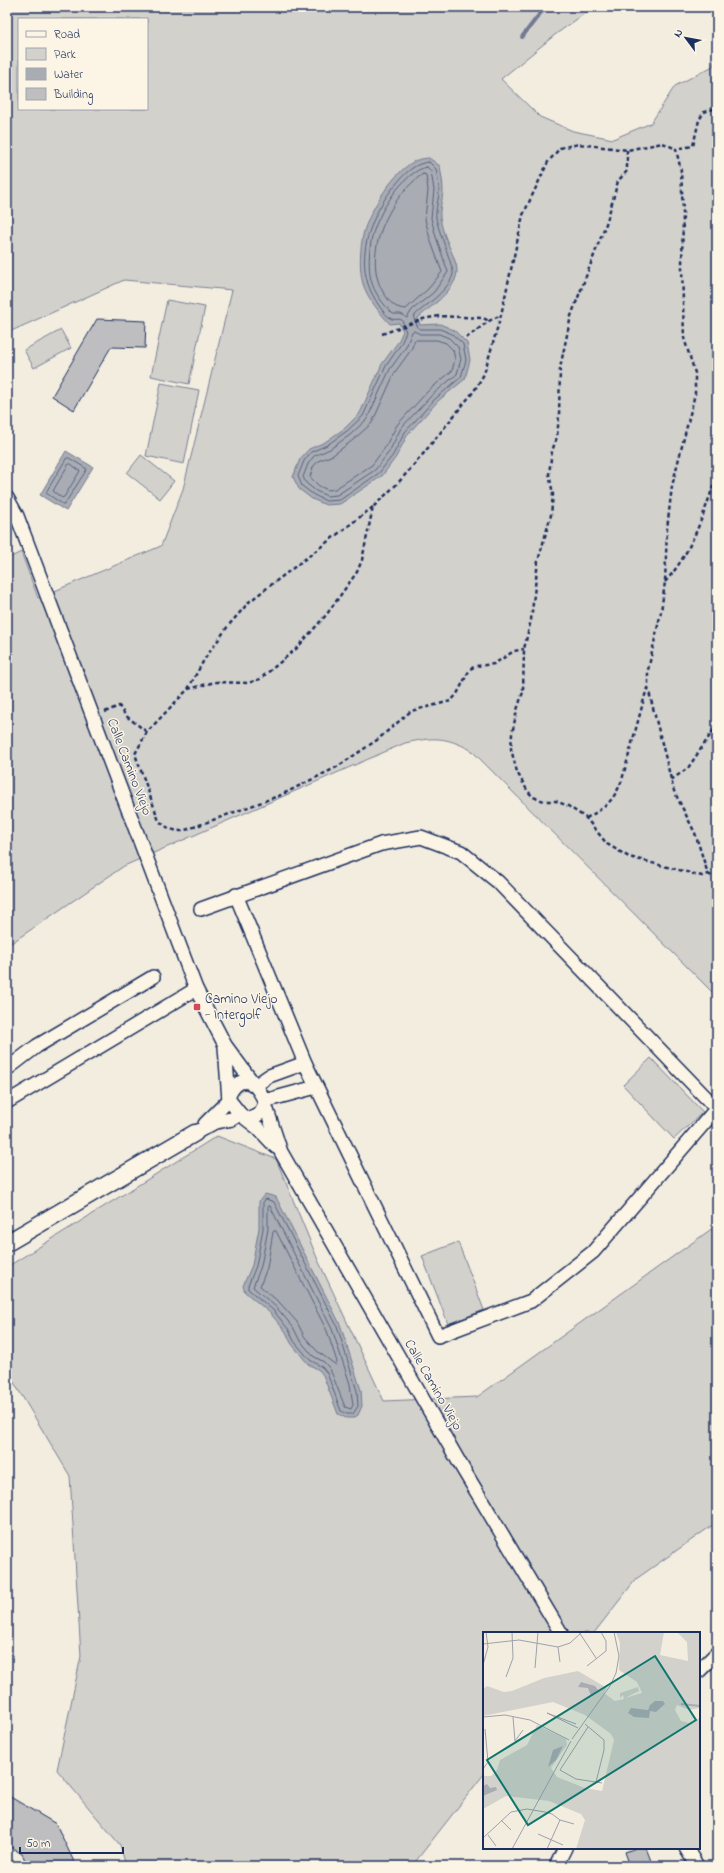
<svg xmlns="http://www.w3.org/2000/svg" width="724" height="1873" font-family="'Indie Flower',sans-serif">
	<rect width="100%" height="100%" fill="#f3ede0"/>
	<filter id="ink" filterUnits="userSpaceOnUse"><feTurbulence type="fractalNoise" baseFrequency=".025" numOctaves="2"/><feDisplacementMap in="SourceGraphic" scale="8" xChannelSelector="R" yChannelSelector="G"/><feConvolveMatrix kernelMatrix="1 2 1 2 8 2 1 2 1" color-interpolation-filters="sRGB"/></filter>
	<g filter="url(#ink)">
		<!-- green -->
		<g fill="#d3d1cc" stroke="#778095" fill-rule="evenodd">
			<path d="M7,7H594L556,34L501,79L540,117L573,131L613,139L651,123L675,86L713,66L717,49V997L471,750C444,736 434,737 405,743L124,866L7,946V559L21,552L38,598L161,546L183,489L232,290L124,280L7,333ZM19,19H147V109H19Z"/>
			<path d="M167,300L205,307L189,384L151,376Z"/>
			<path d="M61,330L71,348L34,368L24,350Z"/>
			<path d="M161,383L199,390L184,464L146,456Z"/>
			<path d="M141,455L174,481L160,499L127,473Z"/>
			<path d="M651,1058L703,1112L674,1139L623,1085Z"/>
			<path d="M217,1136L276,1159L318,1260L384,1401L477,1397L717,1225V1522L636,1579L594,1633H484V1774L412,1866H126L120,1845L57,1770L81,1656L70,1476L7,1371V1267Z"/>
			<path d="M458,1242L484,1310L448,1324L422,1256Z"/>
		</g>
		<!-- water -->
		<g fill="#a9acb3" stroke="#707a91">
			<path d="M429,158L440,166C441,174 443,182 443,190C443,199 439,208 440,217C442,234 451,248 456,264C463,286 432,305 418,318L420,325L440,324L454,330L467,343L470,360L465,379L438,401L408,434L396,457L382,476L340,504L326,505L312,499L299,489L293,477L300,459L309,449L325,442L345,428L360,413L382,364L398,342L403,331L399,323L390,324C379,312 368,299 363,284C359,270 360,249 363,235C368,212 395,169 417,160C421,159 426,158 429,158Z"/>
			<path d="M66,451L93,467L66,511L40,495Z"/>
			<path d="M265,1194L276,1197L340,1324L361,1390L362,1406L358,1415L354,1418H346L338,1414L323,1375L319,1370L308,1364L291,1343L286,1332L270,1313L245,1292L243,1286L252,1265L259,1228V1201Z"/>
		</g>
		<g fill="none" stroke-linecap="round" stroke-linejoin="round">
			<!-- shore -->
			<g stroke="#546180" stroke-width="1">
				<path d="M429,162L436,169C437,176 439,183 439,190C439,199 435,209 436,218C438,230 454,268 453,274C450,289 426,305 415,315L414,319L419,329H440L452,334L463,344L466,360L461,377L435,399L405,432L393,455L379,473L340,500L326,501L314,495L302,486L298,476L304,461L311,452L327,445L347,431L363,416L386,366L401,344L406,332L402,320C398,318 394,321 390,318C384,314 379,306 375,299C352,262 370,214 397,183C405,173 415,163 429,162Z"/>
				<path d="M427,167L431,171L434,190L431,218L436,237L448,272L434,292L412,310L407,318L401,314H393C384,305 374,293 371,280C368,267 369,250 372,237C377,215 403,171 427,167Z"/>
				<path d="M423,174L426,175L428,190L425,219L430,239L442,272L429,288L406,309C393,308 390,302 383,292C361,254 390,196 423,174Z"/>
				<path d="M414,331L420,334H439L449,338L458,347L461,359L457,374L432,395L401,428L389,452L375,470L337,495L327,496L316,491L306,483L303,477L308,464L314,456L330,449L350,435L367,419L390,369L406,347L412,332Z"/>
				<path d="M415,340H437L446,343L453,350L455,359L452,371L428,391L397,425L384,449L372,465L335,489L328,490L319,486L310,477L313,467L318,461L333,455L353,440L372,423L395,372L411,350Z"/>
				<path d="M67,458H69L87,469L64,505L46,493Z"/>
				<path d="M71,464L80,471L64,497L62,498L53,491L68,465Z"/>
				<path d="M266,1199L274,1202L337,1326L357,1391L358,1406L353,1414H347L341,1411L327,1373L322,1367L310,1360L294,1341L289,1330L273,1310L248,1289V1286L256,1266L263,1229V1203Z"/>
				<path d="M270,1206L332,1329L350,1384L353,1405L351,1409L345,1407L330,1369L324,1362L313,1356L299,1339L293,1327L276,1307L253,1287L261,1266L268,1229V1207Z"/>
				<path d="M276,1231L327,1331L337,1362L336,1365L317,1351L304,1336L297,1322L280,1303L260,1286L267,1268L273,1232Z"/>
			</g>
			<!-- stream -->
			<path stroke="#707a91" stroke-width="4" d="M522,37L545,7"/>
		</g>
		<!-- building -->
		<g fill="#bebec0" stroke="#1b2f5e">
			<path d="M97,319L146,321L145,348L111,347L74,410L52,396Z"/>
			<path d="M7,1795L56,1824L76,1866H28L22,1854L7,1845Z"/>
			<path d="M636,1848H646L653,1866H630L625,1852Z"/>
		</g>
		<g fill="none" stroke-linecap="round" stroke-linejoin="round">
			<!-- minor casing -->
			<g stroke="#1b2f5e" stroke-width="16">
				<g id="minor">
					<path d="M7,498L17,516L196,989L225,1045L253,1083"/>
					<path d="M236,895L305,1063L438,1336L531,1301L593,1252L717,1108"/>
					<path d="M201,909L381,844L421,837L461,852L498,882L716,1108"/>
					<path d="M225,1047L229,1100L240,1114L258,1128L276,1147"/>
					<path d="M7,1069L37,1046L153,977"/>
					<path d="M256,1085L269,1076L305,1063"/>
					<path d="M229,1095C241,1070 260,1084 265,1104C261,1113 257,1118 247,1119"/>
					<path d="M264,1101L316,1087"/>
					<path d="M7,1102L196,989"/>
					<path d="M265,1104L281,1152L463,1469L561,1633"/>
					<path d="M205,1124L229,1100"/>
					<path d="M195,1133L215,1122L232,1119L240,1114"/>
					<path d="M699,1671L717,1653"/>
					<path d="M686,1848L697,1866"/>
					<path d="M556,1866L565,1848"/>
				</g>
			</g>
			<!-- tertiary casing -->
			<g stroke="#1b2f5e" stroke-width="19">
				<path id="tertiary" d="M7,1243L195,1133"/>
			</g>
			<!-- path -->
			<g stroke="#1b2f5e" stroke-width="2.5" stroke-dasharray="4 3" stroke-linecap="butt">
				<path d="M627,150V171L618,181L607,221L571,316L560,368L559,416L557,437L552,451L549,474L553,494L551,515L538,561L531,620L524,649L523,692L517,710L512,734L511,749L517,772L527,790L533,797L544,801H556L568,806L586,818L607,844L629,857L702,876L708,874L695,833L674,791L648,688V670L661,612L665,582L667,529L672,486L695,394V373L684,338L682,267L683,212L681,171L676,149L693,146L699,120L704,112L717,108"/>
				<path d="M382,334L423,319L439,316L483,318L489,321"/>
				<path d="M466,338L489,321L501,315"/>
				<path d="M373,507L250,601L228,626L204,660L188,689L147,732L135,754L159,821C167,828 172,831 183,831L281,795L337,767L377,740L411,711L451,701L457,694L470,669L476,666L494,664L514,651L524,649"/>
				<path d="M665,582C692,552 704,513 717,475"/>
				<path d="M188,689L215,682L248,683L260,679L296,649L327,614L357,572L362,560L373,507L398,483L419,459L474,391L484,374L501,315L523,215L548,162L560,148L579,144L627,150L663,143L676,149"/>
				<path d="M105,712L119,706L126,716L147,732"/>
				<path d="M671,780L688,768L717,725"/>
				<path d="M586,818C606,808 614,800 622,780L647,688"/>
				<path d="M708,874L717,879"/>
			</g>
			<!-- minor -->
			<use href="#minor" stroke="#fcf5e5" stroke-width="13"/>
			<!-- tertiary -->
			<use href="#tertiary" stroke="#fcf5e5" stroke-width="16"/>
		</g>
	</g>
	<!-- markers -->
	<rect fill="#d1495b" stroke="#fcf5e5" stroke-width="1.5" x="193" y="1003" width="8" height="8" rx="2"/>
	<g text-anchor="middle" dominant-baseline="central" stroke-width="3" stroke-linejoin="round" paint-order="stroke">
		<!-- street labels -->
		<g font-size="14" fill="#1b2f5e" stroke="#fcf5e5">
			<text transform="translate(129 767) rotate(69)">Calle Camino Viejo</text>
			<text transform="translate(433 1385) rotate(60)">Calle Camino Viejo</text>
		</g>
		<!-- poi labels -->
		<g font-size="14" fill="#1b2f5e" stroke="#fcf5e5" text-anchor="start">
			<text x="205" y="999">Camino Viejo<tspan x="205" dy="16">- Intergolf</tspan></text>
		</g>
	</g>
	<!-- overview -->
	<g transform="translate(483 1632)">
		<rect width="217" height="217" fill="#f3ede0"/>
		<path d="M133,0H181L177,23L205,29L204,10L194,0H217V76L206,78L194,73L192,78L198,89L206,91L217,86V217H93L102,188L98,182L66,169L23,164L0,177V144H8L14,138L17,128L44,113L54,93L83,107L84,113L68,136L74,145L102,156L119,159L131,108L128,102L102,83L70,70L0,84V57L4,54L21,60L29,59L61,46L95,39L124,56L121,61L132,69L141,67L140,63L137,66V61L155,55L156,59L142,66L159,61L154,50L136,38L137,11Z" fill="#d3d1cc"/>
		<path d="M98,50L112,54L115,58L108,64L105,56L95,55ZM172,69H180L182,72L173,80L167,79L166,86L151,85L145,81L148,76L165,78L167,73ZM80,114L73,128L65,135L70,118ZM4,152L7,156L13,155L14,158L0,164V154Z" fill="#a9acb3"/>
		<path fill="none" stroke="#a9acb3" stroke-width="2" d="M198,72L217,74"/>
		<path fill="none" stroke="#9da1ac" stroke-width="1" d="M96,0L113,26M0,12L36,8L75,15L87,11L99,0M75,15L77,30M0,33L5,15L3,0M104,34L123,19V9L118,0M52,36L55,0M23,45L30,26L29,0M0,85L22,83L47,88L86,108M30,85L32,109L40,98M93,92L64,81L95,96M102,92L121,108V118L113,150M105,95L77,138L93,147L119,151M89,107L127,54L133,41L136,24L131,0M0,137L5,130L2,97M18,188L28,198M77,188L91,192M55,202L80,213M5,203L13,214M0,206L28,180L44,177L62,180L69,182L77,188L64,217M29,217L88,109"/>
		<path fill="#0f766e" fill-opacity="0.15" stroke="#0f766e" stroke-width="2" d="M172,24L213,88L45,193L4,128Z"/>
		<rect width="217" height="217" fill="none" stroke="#1b2f5e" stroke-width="2"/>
	</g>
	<!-- margin -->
	<rect width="724" height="1873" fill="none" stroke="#fcf5e5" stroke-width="24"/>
	<rect x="12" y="12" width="700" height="1849" fill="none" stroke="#1b2f5e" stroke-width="1.5" filter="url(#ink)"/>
	<!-- legend -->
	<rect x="18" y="18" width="130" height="92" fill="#fcf5e5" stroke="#a2a6af"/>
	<rect x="26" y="31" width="20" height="6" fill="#fcf5e5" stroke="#a2a6af"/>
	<text x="54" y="38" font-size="12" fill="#1b2f5e">Road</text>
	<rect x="26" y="48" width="20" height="12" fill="#d3d1cc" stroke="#a2a6af"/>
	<text x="54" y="58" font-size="12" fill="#1b2f5e">Park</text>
	<rect x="26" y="68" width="20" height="12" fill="#a9acb3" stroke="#a2a6af"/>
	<text x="54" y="78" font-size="12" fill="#1b2f5e">Water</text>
	<rect x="26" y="88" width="20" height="12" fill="#bebec0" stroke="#a2a6af"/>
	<text x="54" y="98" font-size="12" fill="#1b2f5e">Building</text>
	<!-- north arrow -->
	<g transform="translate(686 38) rotate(302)" stroke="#fcf5e5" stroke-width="3" paint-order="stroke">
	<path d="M0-3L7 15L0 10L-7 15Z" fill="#1b2f5e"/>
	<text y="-6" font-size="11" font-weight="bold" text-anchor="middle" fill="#1b2f5e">N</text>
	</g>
	<!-- scale -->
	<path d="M20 1847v6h103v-6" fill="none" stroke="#1b2f5e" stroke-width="2"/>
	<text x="26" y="1847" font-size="12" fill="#1b2f5e" stroke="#fcf5e5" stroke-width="3" paint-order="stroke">50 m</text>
</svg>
